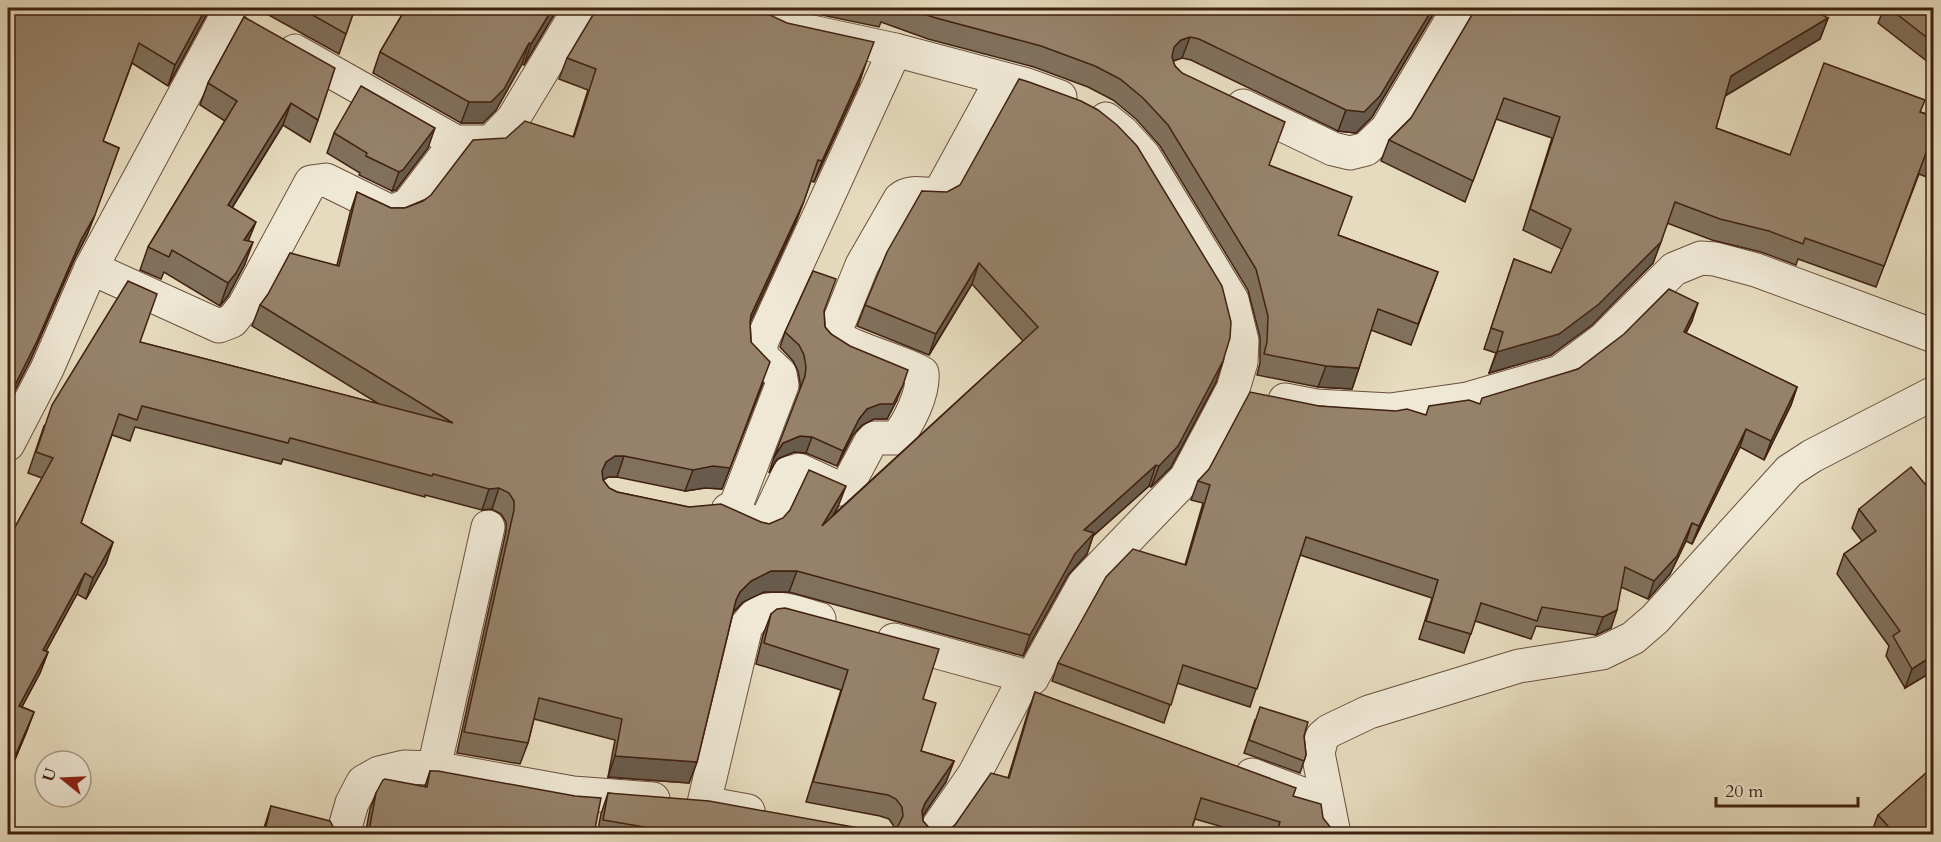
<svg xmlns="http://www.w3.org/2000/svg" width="1941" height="842" font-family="Cardo,serif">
	<rect width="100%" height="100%" fill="#e6dbbe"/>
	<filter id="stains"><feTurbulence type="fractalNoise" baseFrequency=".00333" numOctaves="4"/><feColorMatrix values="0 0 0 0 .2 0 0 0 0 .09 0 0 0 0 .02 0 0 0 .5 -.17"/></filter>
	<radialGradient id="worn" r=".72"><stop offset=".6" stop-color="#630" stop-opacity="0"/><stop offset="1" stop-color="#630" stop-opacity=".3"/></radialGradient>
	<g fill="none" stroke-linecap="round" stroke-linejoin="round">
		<!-- minor casing -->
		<g stroke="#6a503c" stroke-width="35">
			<g id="minor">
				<path d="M748,8L784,26L895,50L1027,85L1060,97"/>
				<path d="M295,51L456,142H491L513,119L580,8"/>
				<path d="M1243,106L1333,149L1350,153L1366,149L1387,129L1459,8"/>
				<path d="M91,268L219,326L232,321L244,306L311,182L326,180L391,212L408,205L456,142"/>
				<path d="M1285,400L1316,406L1390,410L1467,399L1560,372L1604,339L1674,269L1701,258L1715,259L1756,270L1934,336"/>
				<path d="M8,444L47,369L91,268L231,8"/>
				<path d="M728,510L759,526H764L789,473L799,470L840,489L846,488L870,443L875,438H896C909,424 924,392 922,373C903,361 847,348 837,335V327L862,265L900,199C911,189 925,196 938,194L942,189L1002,79"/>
				<path d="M733,513L782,385L780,374L761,356V343L895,50"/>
				<path d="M894,640L1032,678"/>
				<path d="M434,768L488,527"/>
				<path d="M1252,775L1326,803"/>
				<path d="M748,811L704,803L746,626C749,623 752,618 756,615C773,602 800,614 819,619"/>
				<path d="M343,834L352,803L363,782L379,773L404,767L434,768L573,793L653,799"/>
				<path d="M933,834L974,775L1019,689L1032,678L1084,584L1186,478L1233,389L1241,362L1242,341L1232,300L1144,156L1122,132L1106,119"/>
				<path d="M1334,834L1318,753L1322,737L1329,731L1369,712L1519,666L1602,653L1633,638L1655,619L1789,471L1812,456L1934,393"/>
			</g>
		</g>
		<!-- minor -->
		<use href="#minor" stroke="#efe8d5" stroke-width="33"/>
	</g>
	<!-- wall -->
	<g fill="#81705c" stroke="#402111" stroke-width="1.5">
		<path d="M8,8H210L168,86L132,63L103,141L119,148L87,235L74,260L30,361L8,404Z"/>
		<path d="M256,8H355L339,54Z"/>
		<path d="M406,8H558L524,65L522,64L496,110L483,123H461L373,73L380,52Z"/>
		<path d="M789,8H1437L1372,117L1356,133L1338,131L1191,60L1182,58L1173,61L1175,66L1269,166L1338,235L1438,272L1411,345L1371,330L1359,368L1352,389L1318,387L1257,375L1260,363V337L1248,290L1160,146L1136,119L1113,100L1088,87L1034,67L928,39L881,22L879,27Z"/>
		<path d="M1884,8H1934V55L1928,62L1878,23Z"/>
		<path d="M244,17L318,120L310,142L283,125L232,208L249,241L245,264L228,296L220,306L164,272L161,279L140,270L148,247L225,121L200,105L208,83Z"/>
		<path d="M1828,18L1820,39L1725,96L1716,128L1790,155L1921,112L1934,117V180L1919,174L1876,287L1798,259L1796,265L1761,252L1712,240L1667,223L1653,263L1592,325L1551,355L1489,373L1496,353L1484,349L1514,259L1551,273L1562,249L1523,230L1552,138L1496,119L1465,202L1381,161L1389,140L1411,118Z"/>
		<path d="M567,58L859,84L814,182L811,181L796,222L750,322L751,342L763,383L722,489L705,488L685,491L617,477H608L603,480L609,488L617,492L769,524L838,507L832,516L1023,341L972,284L929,355L857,326L865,305L922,191L1216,382L1171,467L1151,487L1149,486L1093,536L1087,554L1068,575L1023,656L789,592H764L743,602L733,613L697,762L689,783L608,777L615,740L534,719L528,743L520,764L457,753L506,531V522L501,514L492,509L482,510L425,495V497L283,459L281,464L135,427L130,441L112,435L81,523L113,542L106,563L86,599L77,594L46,651L48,652L40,673L22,707L34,712L26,733L8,776V538H9L42,478L28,473L44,426L140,342L379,404L252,326L260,305L337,265L350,213L357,192L391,208H405L573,137L588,90L559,79Z"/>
		<path d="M334,133L428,148L396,190L392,191L359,175L360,173L327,153Z"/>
		<path d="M824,311L825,327L831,334L897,400L887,419H874L862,425L853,435L837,466L806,453L794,452L777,459L769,473L800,391V382L798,371L793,361L780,347L785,332Z"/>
		<path d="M1692,321L1686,333L1797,387L1791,405L1764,460L1740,447L1692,544L1686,541L1670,574L1648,599L1621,587L1611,628L1596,635L1536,626L1531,639L1475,621L1464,653L1419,639L1432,598L1300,555L1250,707L1177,683L1164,723L1052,681L1058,663L1185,565L1203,503L1191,500L1198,481L1319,406L1426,415L1480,404L1578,369Z"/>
		<path d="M1934,495V684L1925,676L1905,688L1886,656L1889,646L1837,574L1844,554L1862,541L1852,528L1859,509Z"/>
		<path d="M771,614L923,699L921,751L954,761L946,782L923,816V821L930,829L939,832L948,831L1008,778L1028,712L1035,692L1293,796L1323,818L1329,834H1247L1195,819L1190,834H597L601,814L608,793L881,832L890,831L895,828L889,819L880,816L806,802L841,690L756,664L763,635Z"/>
		<path d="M1255,720L1304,736L1306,755L1300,773L1244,753Z"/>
		<path d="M430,771L594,834H356L366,830L370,809L376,793L425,786Z"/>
		<path d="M271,806L336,832L340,834H262Z"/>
		<path d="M1878,815L1934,834H1871Z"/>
	</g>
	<!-- shaded-wall -->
	<g fill="#695b4b" stroke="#402111" stroke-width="1.5">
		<path d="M206,8H210L168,86L175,65Z"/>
		<path d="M553,8H558L524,65L531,44Z"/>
		<path d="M1433,8H1437L1372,117L1356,133L1338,131L1346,110Z"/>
		<path d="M1828,18L1820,39L1723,97L1731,76Z"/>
		<path d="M1190,37L1182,58L1173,61L1166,68L1174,47L1181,40Z"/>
		<path d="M529,43L522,64L496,110L483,123H461L469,102Z"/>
		<path d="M1934,47V55L1928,62Z"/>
		<path d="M866,63L859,84L814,182L822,161Z"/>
		<path d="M291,103L283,125L220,227L228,205Z"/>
		<path d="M435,128L428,148L396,190L392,191L399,172Z"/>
		<path d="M804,201L796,222L744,336L751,315Z"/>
		<path d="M95,215L87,235L74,260L30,361L8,404L14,387L81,240Z"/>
		<path d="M256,222L247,244L244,240Z"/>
		<path d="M253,242L245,264L228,296L220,306L228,283Z"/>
		<path d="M1661,242L1653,263L1592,325L1551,355L1489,373L1497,352Z"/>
		<path d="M979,263L972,284L929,355L936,334Z"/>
		<path d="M1698,303L1692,321L1677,350L1684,332Z"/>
		<path d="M1223,361L1216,382L1171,467L1151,487L1159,466Z"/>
		<path d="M1326,366L1359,368L1352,389L1318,387Z"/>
		<path d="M763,383L722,489L705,488L685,491L693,470Z"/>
		<path d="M903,385L897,400L887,419H874L862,425L853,435L837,466L843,451L859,419L867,409Z"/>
		<path d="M1797,387L1791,405L1764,460L1771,441Z"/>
		<path d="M1746,429L1740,447L1692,544L1699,526Z"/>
		<path d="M800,436L812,437L806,453L794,452L777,459L769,473L774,457L783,443Z"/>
		<path d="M615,456H624L617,477H608L599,483L602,471L606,462Z"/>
		<path d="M1156,465L1149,486L1093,536L1087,554L1068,575L1023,656L1030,635L1084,530Z"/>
		<path d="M846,486L838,507L814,547L822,526Z"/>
		<path d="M499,488L492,509L482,510L489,489Z"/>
		<path d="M1692,523L1686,541L1670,574L1648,599L1654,581Z"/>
		<path d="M113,542L106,563L86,599L93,578Z"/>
		<path d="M771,571H797L789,592H764L743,602L732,613L736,600L740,592L751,581Z"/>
		<path d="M85,573L77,594L35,671L43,650Z"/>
		<path d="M1617,610L1611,628L1596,635L1603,617Z"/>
		<path d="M48,652L40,673L11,727L19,706Z"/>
		<path d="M1932,656L1925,676L1905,688L1912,669Z"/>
		<path d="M34,712L26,733L8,776V773Z"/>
		<path d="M615,756L697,762L689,783L608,777Z"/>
		<path d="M954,761L946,782L918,823L925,803Z"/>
	</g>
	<!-- building -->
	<g fill="#96826b" stroke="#402111" stroke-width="1.5">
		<path d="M8,8H206L175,65L139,43L103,141L119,148L95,215L81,240L37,341L14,387L8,384Z"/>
		<path d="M300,8H355L346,34Z"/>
		<path d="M406,8H553L531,44L529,43L504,89L491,102H469L380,52Z"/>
		<path d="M597,8H755L787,23L874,42L866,63L822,161L818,160L804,201L751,315L750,322L751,342L770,362L730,468L713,466L693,470L624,456H615L606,462L602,471L603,480L609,488L617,492L689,507L721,504L761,522L769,524L783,518L790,510L809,470L846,486L822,526L1038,327L979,263L936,334L865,305L887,252L922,191L947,192L960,185L1019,79L1029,82L1081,101L1098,110L1117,125L1137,146L1222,286L1231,322L1230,338L1223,361L1178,446L1159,466L1156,465L1084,530L1094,533L1075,554L1030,635L797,571H771L751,581L740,592L736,600L697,762L615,756L622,719L539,698L528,743L464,732L514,510V501L509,493L499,488L489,489L433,474L432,476L290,438L288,443L142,406L137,420L119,414L81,523L113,542L93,578L85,573L43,650L48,652L19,706L34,712L8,773V538H9L53,458L36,452L52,405L128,281L157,294L140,342L453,423L260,305L268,294L290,253L339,266L357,192L391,208H405L423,201L431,195L473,140L506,138L525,121L574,137L596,69L567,58Z"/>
		<path d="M905,8H1433L1380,96L1364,112L1346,110L1199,39L1190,37L1181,40L1174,47L1172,57L1175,66L1182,73L1285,122L1269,165L1352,197L1338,235L1438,272L1418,324L1378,309L1359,368L1326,366L1264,354L1267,342L1268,316L1256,269L1168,125L1143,98L1120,79L1095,66L1041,46L936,18Z"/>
		<path d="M1476,8H1810L1828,18L1731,76L1716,128L1790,155L1824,63L1925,100L1920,112L1934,117V156L1926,153L1884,266L1805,238L1803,244L1769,231L1720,219L1675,202L1661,242L1599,304L1559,334L1497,352L1503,332L1491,328L1514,259L1551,273L1571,229L1530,209L1560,117L1504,98L1473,181L1389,140L1411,118Z"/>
		<path d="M1889,8H1934V43Z"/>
		<path d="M244,17L335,68L318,120L291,103L228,205L256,222L244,240L253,242L236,273L228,283L172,250L169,257L148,247L237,101L208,83Z"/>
		<path d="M361,86L435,128L403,170L399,172L366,156L367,153L334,133Z"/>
		<path d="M813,271L836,279L824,311L825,327L831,334L850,346L908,370L903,385L893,404H880L867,409L859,419L843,451L812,437L800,436L783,443L774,457L805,376L806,367L804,355L799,345L785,332Z"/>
		<path d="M1669,289L1698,303L1684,332L1797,387L1771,441L1746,429L1699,526L1692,523L1677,556L1654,581L1625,567L1617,610L1603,617L1542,607L1537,621L1481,603L1471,634L1426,621L1438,580L1306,537L1257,689L1183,665L1171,705L1058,663L1106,577L1133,549L1186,565L1210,485L1198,481L1209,469L1250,392L1319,406L1396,411L1407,409L1426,415L1429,406L1469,400L1480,404L1482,398L1578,369L1624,334Z"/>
		<path d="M1911,467L1934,495V658L1932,656L1912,669L1893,636L1900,631L1844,554L1876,531L1859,509Z"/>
		<path d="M785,608L939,649L923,699L936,703L921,751L954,761L925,803L922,811L923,821L930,829L939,832L948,831L955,825L991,773L1009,778L1035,692L1296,788L1293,796L1321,804L1323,818L1331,828L1329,834H1276L1280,822L1201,798L1190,834H685L603,820L608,793L709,801L881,832L890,831L898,826L903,816L902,807L896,799L888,795L813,782L848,670L764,643L771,614L777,609Z"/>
		<path d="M1260,707L1308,722L1304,736L1306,755L1304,761L1249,740Z"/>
		<path d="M1934,766V834H1895L1878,815Z"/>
		<path d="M430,771H438L575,796L601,798L594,834H356L363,830L369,831L376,793L383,780L385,779L427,787Z"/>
		<path d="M271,806L330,821L336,832L340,834H264Z"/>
		<path d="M28,829L26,834H8V830L18,832Z"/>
	</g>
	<!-- margin -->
	<rect width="1941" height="842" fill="none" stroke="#e6dbbe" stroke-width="30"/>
	<rect x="9" y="9" width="1923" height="824" fill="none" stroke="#402111" stroke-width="3"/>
	<rect x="15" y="15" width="1911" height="812" fill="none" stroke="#402111" stroke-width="1.5"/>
	<!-- north arrow -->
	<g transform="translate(63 779) rotate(288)"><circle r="28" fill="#efe8d5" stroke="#a99887" stroke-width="1.5"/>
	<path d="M0-4.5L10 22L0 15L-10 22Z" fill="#8f2418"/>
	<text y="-9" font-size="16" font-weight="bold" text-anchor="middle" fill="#402111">U</text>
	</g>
	<!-- scale -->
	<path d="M1716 797v9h142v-9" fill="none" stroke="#402111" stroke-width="3"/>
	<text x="1725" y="797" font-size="18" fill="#402111" stroke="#efe8d5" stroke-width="4.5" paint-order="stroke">20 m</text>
	<rect width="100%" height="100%" filter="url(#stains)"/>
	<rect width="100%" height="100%" fill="url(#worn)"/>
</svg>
